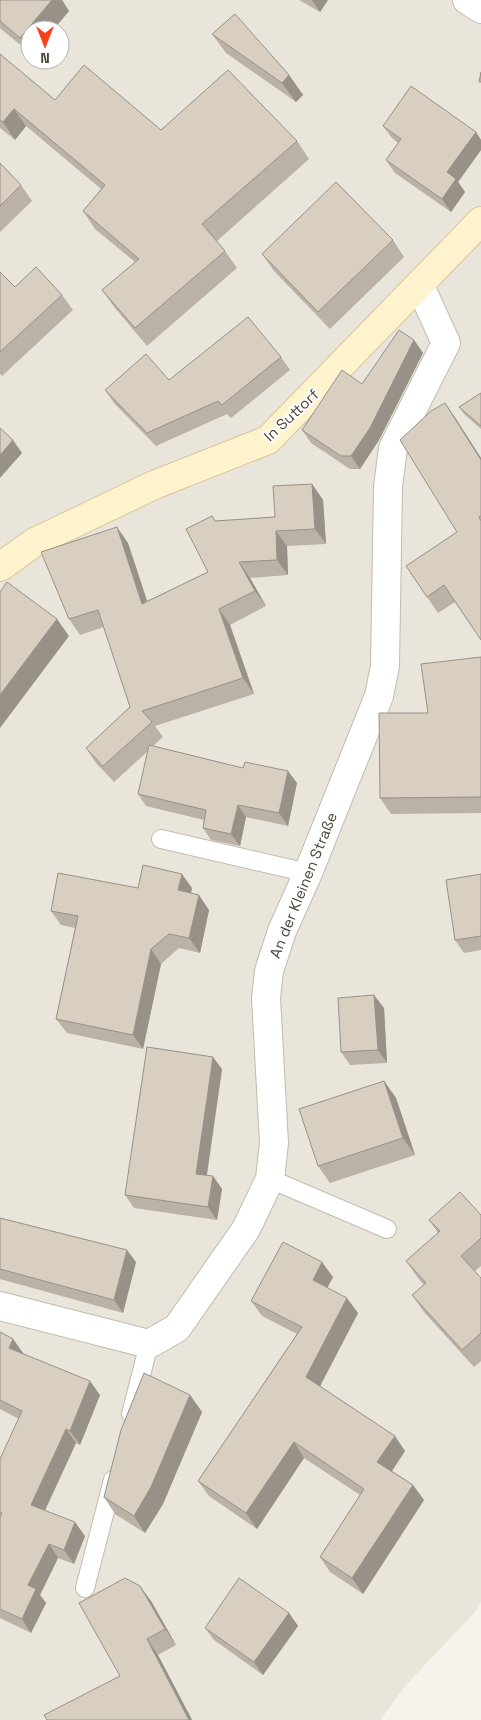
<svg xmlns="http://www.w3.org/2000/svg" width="481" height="1720" font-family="'Space Grotesk',sans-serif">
	<rect width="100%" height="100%" fill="#f6f3ec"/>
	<!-- residential -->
	<path fill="#eae5da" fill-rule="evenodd" d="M0,0H481V1602L475,1612L405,1686L380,1720H0ZM30,30H60V60H30Z"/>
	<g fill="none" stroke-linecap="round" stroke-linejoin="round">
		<!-- service casing -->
		<g stroke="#c2bbae" stroke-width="20">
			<g id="service">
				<path d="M161,839L308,873"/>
				<path d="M270,1179L387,1229"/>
				<path d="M131,1414L149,1344"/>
				<path d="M85,1588L113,1480"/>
			</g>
		</g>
		<!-- minor casing -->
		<g stroke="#c2bbae" stroke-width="30">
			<g id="minor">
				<path d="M467,0L481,9"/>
				<path d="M0,1306L149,1344L177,1328L246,1229L270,1179L274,1143L266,998L269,971L282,931L308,873L379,696L385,666L388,487L393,448L446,343L420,286"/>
			</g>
		</g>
		<!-- secondary casing -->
		<g stroke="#d6c79b" stroke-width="30">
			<path id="secondary" d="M0,567L35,542L154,485L268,440L481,221"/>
		</g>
		<!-- service -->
		<use href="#service" stroke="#fff" stroke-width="18"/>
		<!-- minor -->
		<use href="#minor" stroke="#fff" stroke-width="28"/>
		<!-- secondary -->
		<use href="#secondary" stroke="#fff3cd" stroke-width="28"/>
	</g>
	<!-- wall -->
	<g fill="#bab2a6">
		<path d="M0,0H62L69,11L53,30H30V53L0,28Z"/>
		<path d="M299,0H328L320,12Z"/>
		<path d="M212,34L289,75L303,95L296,102L226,53Z"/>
		<path d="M0,54L55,100L161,130L297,141L309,159L217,241L225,251L237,268L147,346L115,308L102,290L135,262L95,229L83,211L101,189L26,126L15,140L0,128Z"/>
		<path d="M383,126L476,132L481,140V150L458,182L465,192L451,212L395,173L386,160L398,143L392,138Z"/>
		<path d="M0,163L21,185L32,201L0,232Z"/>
		<path d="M393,240L404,257L330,329L274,271L262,254Z"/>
		<path d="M0,272L15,287L62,295L73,310L2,376L0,374Z"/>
		<path d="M414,340L423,353L379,440L360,469H350L311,443L302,430L362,384Z"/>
		<path d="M281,357L290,370L231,418L227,414L156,446L114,403L105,390L169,380Z"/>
		<path d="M481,393V429L464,414L459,407Z"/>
		<path d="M445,403L456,419L481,458V640L455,602L438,613L406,566L457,532Z"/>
		<path d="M312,484L323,500L326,544L287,546L288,575L250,578L266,606L230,625L254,694L155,726L163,737L153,746L297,783L288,826L246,817L240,846L211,840L203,828L204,820L146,806L138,794L148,751L114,782L96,763L86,748L130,707L104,627L80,635L69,619L128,543L147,601L208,572L216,521L275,517Z"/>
		<path d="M481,657V813L391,814L380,798L428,713Z"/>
		<path d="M481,874V950L464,953L455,940Z"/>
		<path d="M138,888H192L191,893L209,910L200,953L179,948L161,964L143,1049L67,1033L56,1019L75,928L61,925L51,911Z"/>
		<path d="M384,1008L387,1063L350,1065L341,1052Z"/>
		<path d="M222,1069L207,1175L213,1176L222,1189L217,1220L134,1208L125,1195Z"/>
		<path d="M384,1081L396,1098L415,1155L330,1183L318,1166Z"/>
		<path d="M481,1215V1266L475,1271L481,1278V1361L474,1367L424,1312L412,1295L424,1285L418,1278L406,1261L438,1233L429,1220Z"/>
		<path d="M0,1218L136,1262L123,1313L0,1279Z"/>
		<path d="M333,1277L327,1288L358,1313L320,1386L405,1451L392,1471L413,1485L424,1500L363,1594L330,1572L320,1557L360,1495L304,1458L257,1529L209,1496L198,1481L297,1334L262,1316L251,1301Z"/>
		<path d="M0,1332L13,1339L23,1353V1354L100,1395L80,1445L76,1443L45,1510L85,1536L74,1564L58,1558L40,1595L46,1603L31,1633L0,1618V1459L19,1419L0,1409Z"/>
		<path d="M190,1395L202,1412L163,1504L145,1533L115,1514L104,1497Z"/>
		<path d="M151,1601L176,1645L158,1655L192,1720H47L120,1676Z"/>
		<path d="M289,1613L298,1626L263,1675L214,1640L205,1628Z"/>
	</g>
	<!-- shaded-wall -->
	<g fill="#979187">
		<path d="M52,0H62L69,11L53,30H30V52L20,38Z"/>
		<path d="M312,0H328L320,12Z"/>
		<path d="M289,75L303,95L296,102L282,83Z"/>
		<path d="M14,109L26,126L15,140L3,122Z"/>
		<path d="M476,132L481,140V150L458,182L465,192L451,212L442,199L447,172Z"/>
		<path d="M414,340L423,353L379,440L360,469L351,456Z"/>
		<path d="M445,403L456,419L481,458V460Z"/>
		<path d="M13,440L22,453L0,478V455Z"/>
		<path d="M312,484L323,500L326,544L315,529Z"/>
		<path d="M117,527L128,543L153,619L142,604Z"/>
		<path d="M276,531L287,546L288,575L277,560Z"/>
		<path d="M239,562L250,578L266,606L255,591Z"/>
		<path d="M219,609L230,625L254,694L243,678Z"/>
		<path d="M57,619L69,636L0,728V695Z"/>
		<path d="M288,771L297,783L288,826L279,813Z"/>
		<path d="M238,805L246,817L240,846L231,834Z"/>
		<path d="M182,874L192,888L188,905L178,890Z"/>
		<path d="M199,895L209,910L200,953L189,938Z"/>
		<path d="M151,949L161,964L143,1049L133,1035Z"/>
		<path d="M374,995L384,1008L387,1063L378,1050Z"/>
		<path d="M213,1057L222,1069L205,1187L196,1174Z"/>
		<path d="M384,1081L396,1098L415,1155L403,1138Z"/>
		<path d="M213,1176L222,1189L217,1220L208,1207Z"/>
		<path d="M127,1250L136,1262L123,1313L114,1300Z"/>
		<path d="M322,1262L333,1277L323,1296L313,1280Z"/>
		<path d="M347,1298L358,1313L317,1392L306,1377Z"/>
		<path d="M13,1339L23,1353L19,1362L9,1348Z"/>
		<path d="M90,1381L100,1395L80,1445L70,1431Z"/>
		<path d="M190,1395L202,1412L163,1504L145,1533L134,1516Z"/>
		<path d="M66,1429L76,1443L41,1519L31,1505Z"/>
		<path d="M395,1436L405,1451L388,1477L377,1462Z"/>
		<path d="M294,1442L304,1458L257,1529L246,1513Z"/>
		<path d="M413,1485L424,1500L363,1594L352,1578Z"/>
		<path d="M75,1522L85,1536L74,1564L64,1550Z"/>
		<path d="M49,1544L58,1558L40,1595L46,1603L31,1633L22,1619L28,1585Z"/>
		<path d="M140,1586L151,1601L176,1645L165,1629Z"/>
		<path d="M289,1613L298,1626L263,1675L254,1662Z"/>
		<path d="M147,1639L158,1655L192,1720H189Z"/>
	</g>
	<!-- building -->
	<g fill="#d8cfc1" stroke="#979187">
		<path d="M0,0H52L20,38L0,21Z"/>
		<path d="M235,14L289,75L282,83L212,34Z"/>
		<path d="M0,54L55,100L84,65L161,130L228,70L297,141L202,224L225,251L135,328L102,290L139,259L83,211L105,185L14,109L3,122L0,120Z"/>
		<path d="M481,72V82H479Z"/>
		<path d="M411,86L476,132L447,172L456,179L442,199L386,160L401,139L383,126Z"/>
		<path d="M0,163L21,185L0,206Z"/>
		<path d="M336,182L393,240L318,312L262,254Z"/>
		<path d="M36,267L62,295L0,352V272L15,287Z"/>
		<path d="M248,317L281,357L222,405L218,401L147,433L105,390L146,354L169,380Z"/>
		<path d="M399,330L414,340L370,428L351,456H341L302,430L342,370L362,384Z"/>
		<path d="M481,393V426L459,407Z"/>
		<path d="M445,403L481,460V516L479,517L481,521V640L444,585L427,597L406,566L457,532L400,440L431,411Z"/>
		<path d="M0,428L13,440L0,455Z"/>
		<path d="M312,484L315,529L276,531L277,560L239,562L255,591L219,609L243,678L142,711L152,722L103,766L86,748L130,707L98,610L69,619L41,552L117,527L142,604L208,572L186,529L212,516L215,521L275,517L273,486Z"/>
		<path d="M7,582L57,619L0,695V592Z"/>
		<path d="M481,657V797L380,798L379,713H428L421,664Z"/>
		<path d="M149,745L243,768L245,762L288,771L279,813L238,805L231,834L203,828L206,810L138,794Z"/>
		<path d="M143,865L182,874L178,890L199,895L189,938L169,934L151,949L133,1035L56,1019L78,916L51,911L58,873L138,888Z"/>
		<path d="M481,874V936L455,940L446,880Z"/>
		<path d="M374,995L378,1050L341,1052L338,998Z"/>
		<path d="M147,1047L213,1057L196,1174L213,1176L208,1207L125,1195Z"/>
		<path d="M384,1081L403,1138L318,1166L299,1109Z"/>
		<path d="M460,1192L481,1215V1238L461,1256L481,1278V1333L462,1350L412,1295L426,1283L406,1261L440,1231L429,1220Z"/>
		<path d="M0,1218L127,1250L114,1300L0,1269Z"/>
		<path d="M283,1242L322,1262L313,1280L347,1298L306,1377L395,1436L377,1462L413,1485L352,1578L320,1557L364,1489L294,1442L246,1513L198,1481L302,1327L251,1301Z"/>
		<path d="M0,1332L13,1339L9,1348L90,1381L70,1431L66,1429L31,1505L75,1522L64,1550L49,1544L28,1585L36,1589L22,1619L0,1609V1517L2,1513L0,1512V1459L22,1411L0,1400Z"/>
		<path d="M144,1373L190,1395L151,1487L134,1516L104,1497L121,1430Z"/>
		<path d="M125,1578L140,1586L165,1629L147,1639L189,1720H47L44,1715L120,1676L79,1603Z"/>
		<path d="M239,1578L289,1613L254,1662L205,1628Z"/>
	</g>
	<g text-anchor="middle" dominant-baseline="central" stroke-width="4" stroke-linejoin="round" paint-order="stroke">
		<!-- street labels -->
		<g font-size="15" fill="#4b4439" stroke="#fff">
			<text transform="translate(291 415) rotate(-43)">In Suttorf</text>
			<text transform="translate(303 885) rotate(-68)">An der Kleinen Straße</text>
		</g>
	</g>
	<!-- north arrow -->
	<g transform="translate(45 45) rotate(180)"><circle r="24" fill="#ffffff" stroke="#b7b4b0"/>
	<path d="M0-4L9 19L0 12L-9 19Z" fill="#fc3f1d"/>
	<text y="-8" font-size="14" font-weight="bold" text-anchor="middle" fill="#4b4439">N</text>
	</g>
</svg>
